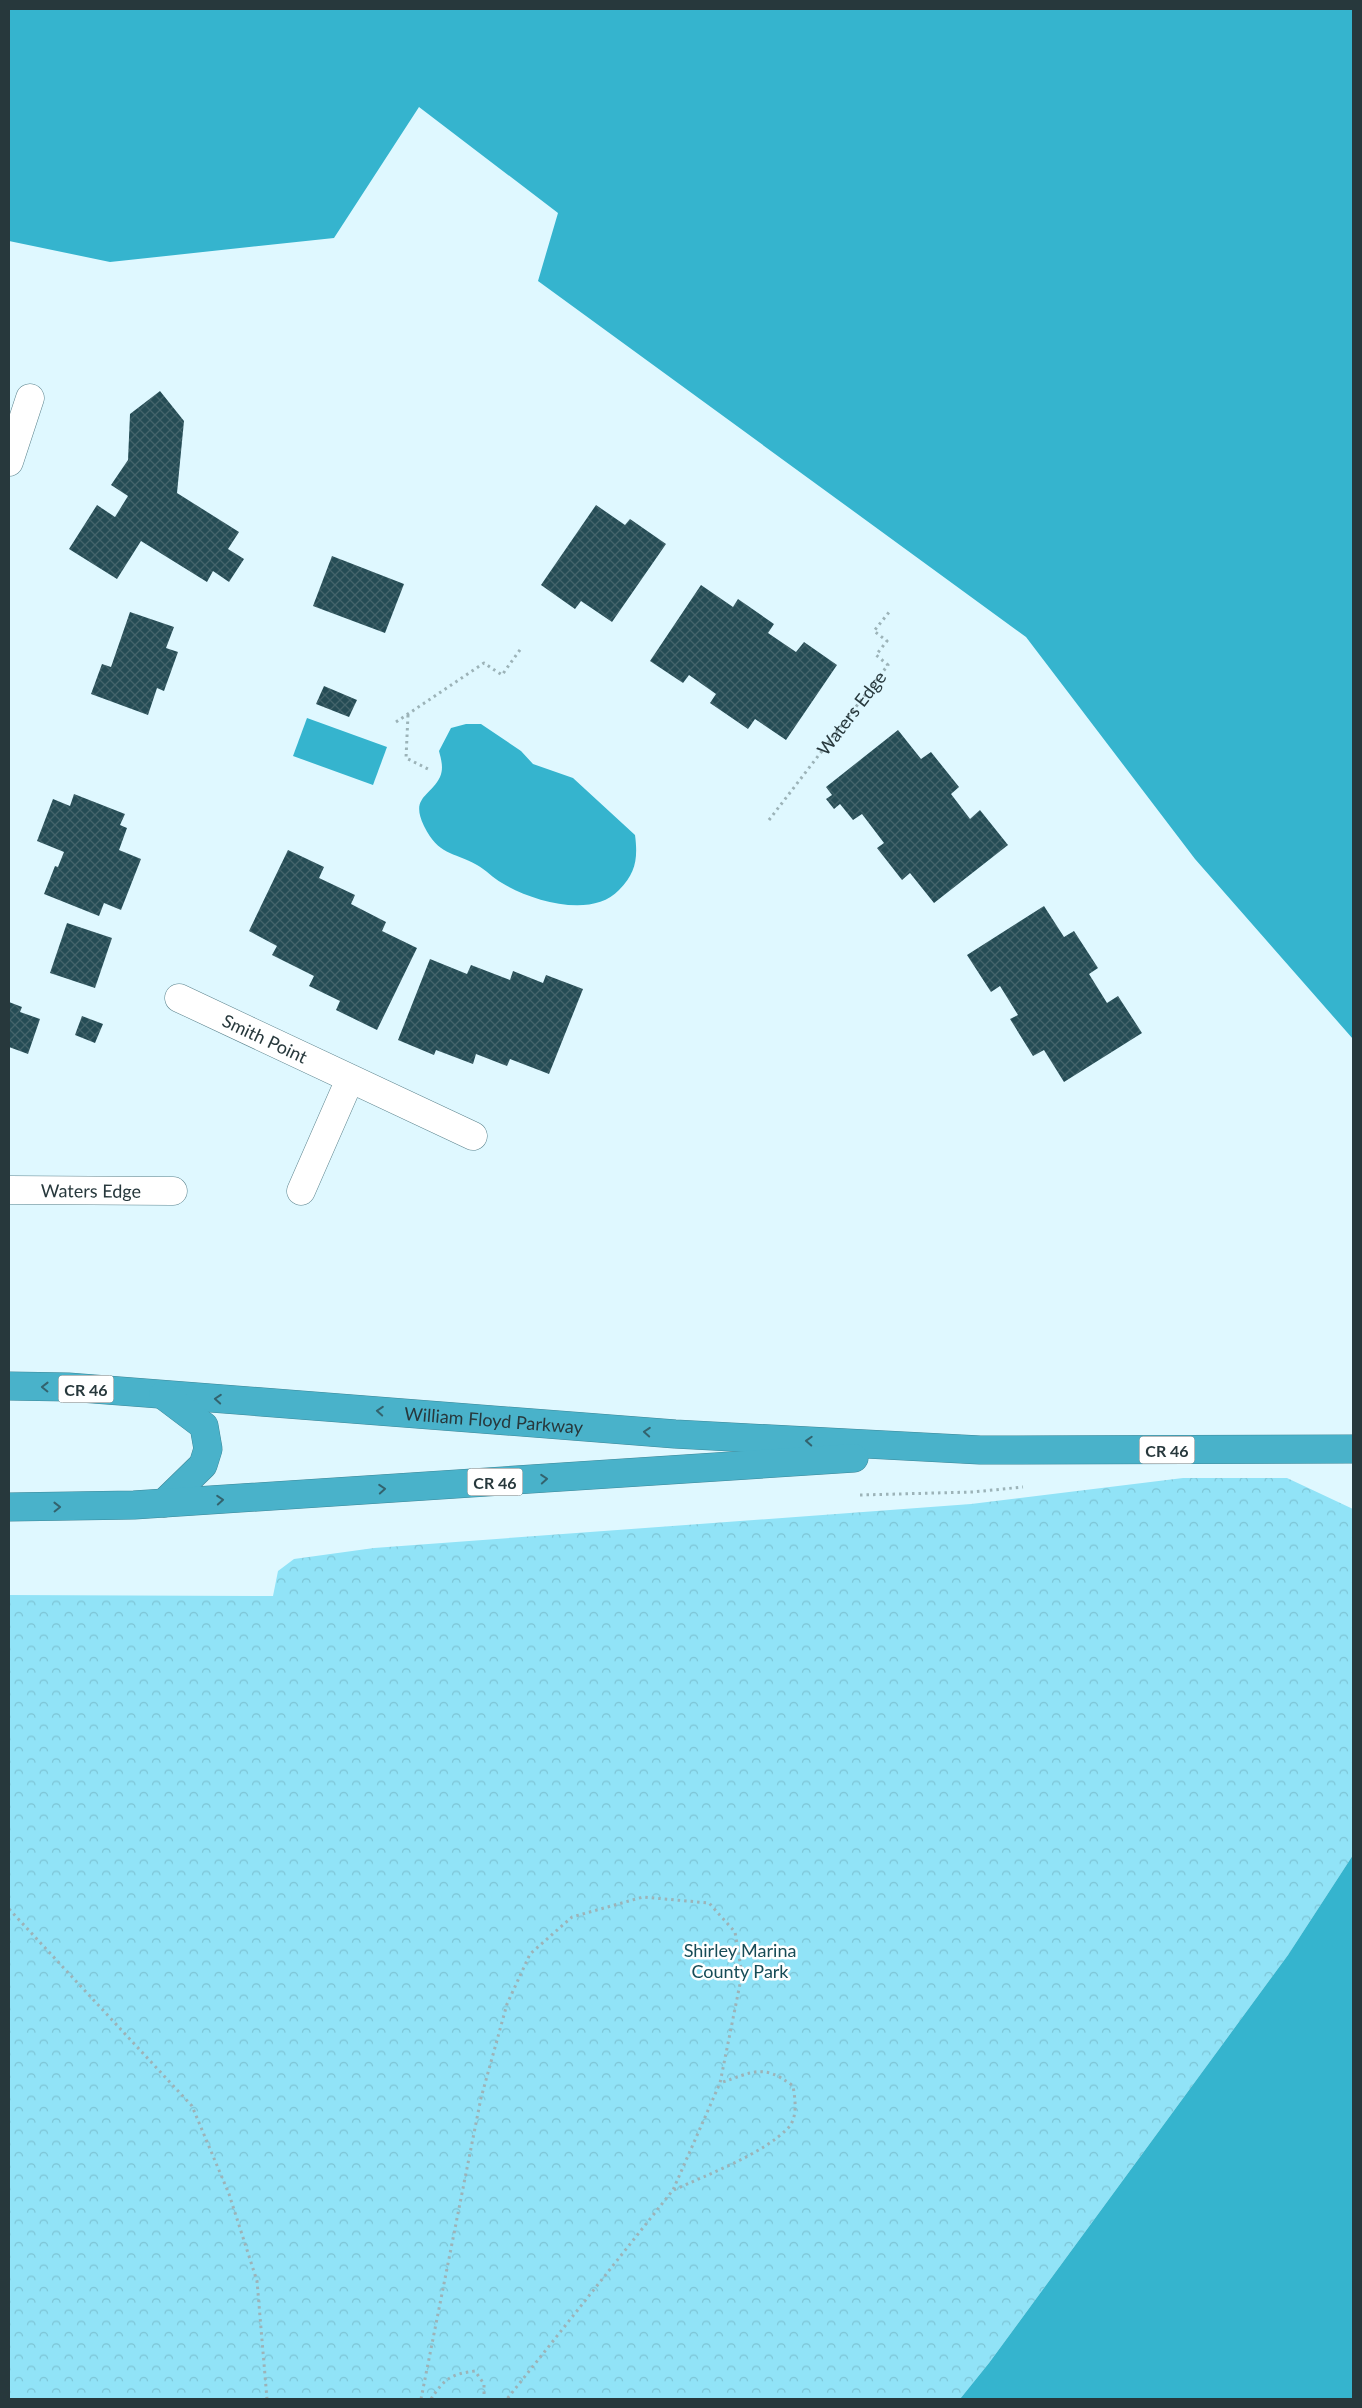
<svg xmlns="http://www.w3.org/2000/svg" width="1362" height="2408" font-family="Lato,sans-serif">
	<defs>
		<pattern id="park-crowns" width="20" height="18" patternUnits="userSpaceOnUse" patternTransform="scale(1.25)"><rect width="20" height="18" fill="#91e3f7"/><path d="M2 6a3 3 0 1 1 6 0M12 15a3 3 0 1 1 6 0" fill="none" stroke="#7dc4d5"/></pattern>
		<pattern id="building-cross-hatch" width="8" height="8" patternUnits="userSpaceOnUse" patternTransform="scale(1.25)"><rect width="8" height="8" fill="#254c55"/><path d="M0 0l8 8M0 8l8-8" fill="none" stroke="#44646b"/></pattern>
	</defs>
	<rect width="100%" height="100%" fill="#dff8ff"/>
	<!-- park -->
	<path fill="url(#park-crowns)" d="M1183,1478H1287L1353,1509V1855L1288,1955L989,2363L960,2399H9V1595L273,1596L278,1571L294,1559L374,1548L971,1504Z"/>
	<!-- water -->
	<g fill="#35b4ce">
		<path d="M9,9H1353V1039L1195,859L1026,637L538,281L558,213L419,107L334,238L110,262L9,241Z"/>
		<path d="M307,718L387,747L373,785L293,756Z"/>
		<path d="M466,724H481L521,751L533,764L573,778L635,835C638,858 636,873 619,890C592,919 532,901 502,883C493,878 486,870 477,865C452,851 439,856 424,826C410,797 430,797 440,777C444,768 441,759 439,751L451,728Z"/>
		<path d="M1353,1855V2399H960L989,2363L1288,1955Z"/>
	</g>
	<!-- building -->
	<g fill="url(#building-cross-hatch)">
		<path d="M160,391L184,421L177,493L239,532L228,549L244,559L229,582L213,571L207,582L141,541L117,579L69,549L97,505L115,517L128,496L111,485L128,460L130,414Z"/>
		<path d="M596,505L625,525L630,519L666,544L612,622L581,601L575,609L541,585Z"/>
		<path d="M332,556L404,584L385,633L313,606Z"/>
		<path d="M701,585L733,607L738,599L774,624L768,633L796,652L804,642L837,665L786,740L755,719L748,729L710,703L716,694L689,675L683,683L650,661Z"/>
		<path d="M130,612L174,627L166,648L178,652L164,691L157,688L148,715L91,694L102,664L111,667Z"/>
		<path d="M324,686L357,700L349,717L316,704Z"/>
		<path d="M898,730L921,759L931,752L959,787L951,794L970,819L980,810L1008,845L934,903L910,873L902,880L877,848L884,843L862,814L853,820L840,804L834,809L826,799L832,795L826,787Z"/>
		<path d="M74,794L125,814L120,825L127,828L119,850L141,859L121,910L104,903L99,916L44,894L55,866L58,867L64,852L37,841L53,799L70,806Z"/>
		<path d="M288,850L324,867L319,878L355,895L351,904L386,922L382,931L417,948L377,1030L336,1010L340,1001L309,986L314,976L272,955L277,946L249,931Z"/>
		<path d="M1044,906L1064,937L1074,931L1098,968L1089,974L1107,1003L1118,996L1142,1033L1064,1082L1044,1050L1033,1056L1010,1019L1018,1015L1000,986L991,992L967,955Z"/>
		<path d="M67,923L112,938L95,988L50,973Z"/>
		<path d="M430,959L467,974L471,965L510,980L513,971L543,983L546,975L583,989L549,1074L510,1059L507,1066L476,1054L473,1064L436,1050L434,1055L398,1040Z"/>
		<path d="M9,1002L22,1007L20,1012L40,1019L28,1054L9,1047Z"/>
		<path d="M82,1016L103,1024L95,1043L75,1035Z"/>
	</g>
	<g fill="none" stroke-linecap="round" stroke-linejoin="round">
		<!-- minor casing -->
		<g stroke="#5a828c" stroke-width="29">
			<g id="minor">
				<path d="M9,462L30,398"/>
				<path id="s2" d="M179,998L473,1136"/>
				<path id="s3" d="M9,1190L173,1191"/>
				<path d="M301,1191L350,1079"/>
			</g>
		</g>
		<!-- highway casing -->
		<g stroke="#3d8798" stroke-width="29">
			<g id="highway">
				<path id="s4" d="M9,1386L68,1387L675,1434L980,1450L1353,1449"/>
				<path d="M163,1395L204,1426L208,1449L203,1465L164,1503"/>
				<path d="M9,1507L134,1505L854,1458"/>
			</g>
		</g>
		<!-- path -->
		<g stroke="#9cb3b8" stroke-width="3" stroke-dasharray="2.5 4" stroke-linecap="butt">
			<path d="M408,715L406,758L428,769"/>
			<path d="M396,722L484,663L502,675L522,647"/>
			<path id="s1" d="M769,820L888,665L876,655L887,641L874,631L890,611"/>
			<path d="M860,1495L973,1492L1023,1487"/>
			<path d="M9,1909L192,2106L229,2194L257,2281L267,2399"/>
			<path d="M674,2190C708,2174 764,2154 789,2127C798,2116 795,2098 793,2086C763,2063 753,2072 720,2083"/>
			<path d="M421,2399L481,2098L507,2004L530,1954L572,1917L643,1897L709,1903L735,1932L742,1974L720,2083L673,2190L507,2399"/>
			<path d="M431,2399C444,2379 451,2374 475,2371L484,2384V2399"/>
		</g>
		<!-- minor -->
		<use href="#minor" stroke="#fff" stroke-width="28"/>
		<!-- highway -->
		<use href="#highway" stroke="#49b2ca" stroke-width="28"/>
	</g>
	<!-- one-way arrows -->
	<defs><path id="oneway-chevron" d="M-2-3.5L2.5 0L-2 3.5" fill="none" stroke-width="1.6" stroke-linecap="round" stroke-linejoin="round" transform="scale(1.25)"/></defs>
	<g stroke="#33636e">
		<use href="#oneway-chevron" transform="translate(45 1387) rotate(-179)"/>
		<use href="#oneway-chevron" transform="translate(218 1399) rotate(-176)"/>
		<use href="#oneway-chevron" transform="translate(380 1411) rotate(-176)"/>
		<use href="#oneway-chevron" transform="translate(647 1432) rotate(-176)"/>
		<use href="#oneway-chevron" transform="translate(809 1441) rotate(-177)"/>
		<use href="#oneway-chevron" transform="translate(544 1479) rotate(-4)"/>
		<use href="#oneway-chevron" transform="translate(382 1489) rotate(-4)"/>
		<use href="#oneway-chevron" transform="translate(220 1500) rotate(-4)"/>
		<use href="#oneway-chevron" transform="translate(57 1507) rotate(-1)"/>
	</g>
	<g text-anchor="middle" dominant-baseline="central" stroke-width="5" stroke-linejoin="round" paint-order="stroke">
		<!-- shield labels -->
		<g fill="#fff" stroke="#687476" stroke-width="1">
			<rect x="58.5" y="1375.5" width="55" height="27" rx="4"/>
			<rect x="1139.5" y="1436.5" width="55" height="27" rx="4"/>
			<rect x="467.5" y="1468.5" width="55" height="27" rx="4"/>
		</g>
		<g font-size="16" font-weight="bold" fill="#27383c">
			<text x="86" y="1389">CR 46</text>
			<text x="1167" y="1450">CR 46</text>
			<text x="495" y="1482">CR 46</text>
		</g>
		<!-- street labels -->
		<g font-size="18" fill="#27383c" stroke="#fff">
			<text stroke="none"><textPath href="#s1" startOffset="135">Waters Edge</textPath></text>
			<text stroke="none"><textPath href="#s2" startOffset="95">Smith Point</textPath></text>
			<text stroke="none"><textPath href="#s3" startOffset="82">Waters Edge</textPath></text>
			<text stroke="none"><textPath href="#s4" startOffset="486">William Floyd Parkway</textPath></text>
		</g>
		<!-- park labels -->
		<g font-size="18" fill="#174c57" stroke="#fff">
			<text x="740" y="1950">Shirley Marina<tspan x="740" dy="21">County Park</tspan></text>
		</g>
	</g>
	<!-- border -->
	<rect width="1362" height="2408" fill="none" stroke="#27383c" stroke-width="20"/>
</svg>
